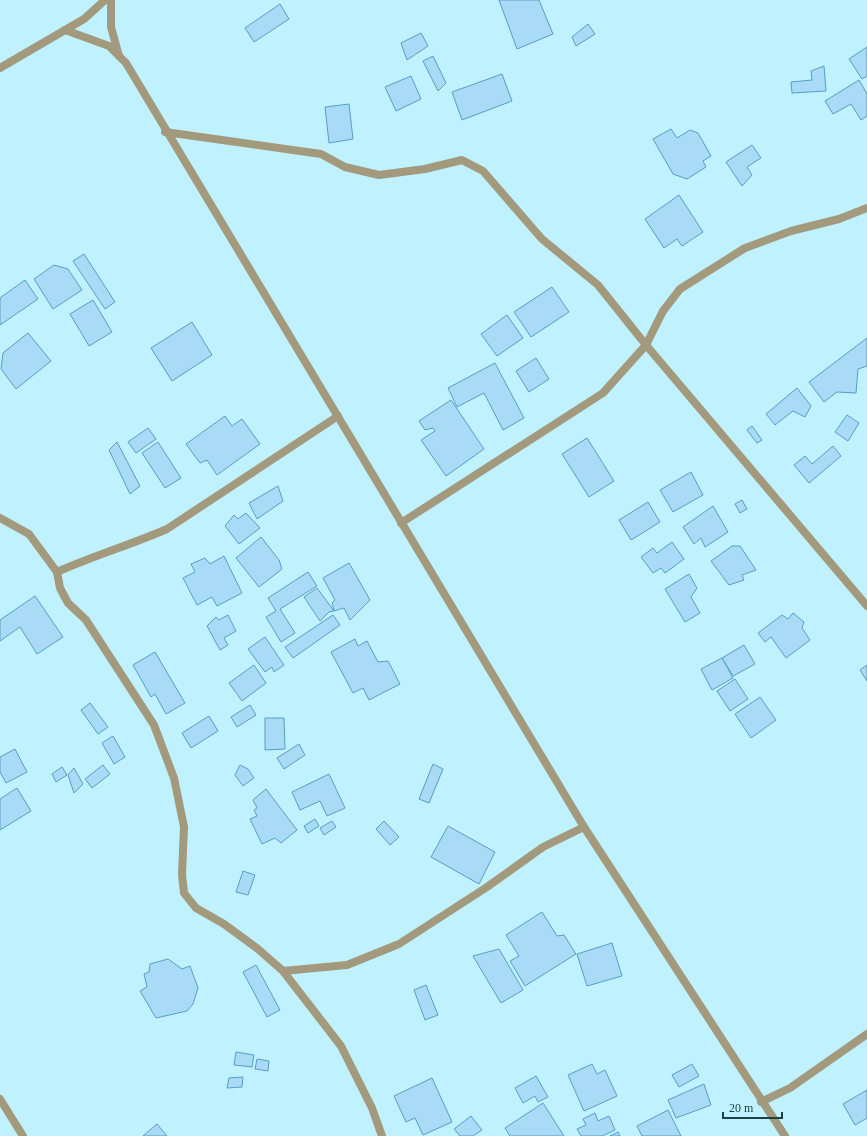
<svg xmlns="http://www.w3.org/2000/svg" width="867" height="1136" font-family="'Times New Roman',serif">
	<rect width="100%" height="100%" fill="#bff2fe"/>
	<!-- building -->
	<g fill="#a9dbf7" stroke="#579ec3">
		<path d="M499,0H539L553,34L517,49Z"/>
		<path d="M280,4L289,19L254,42L245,28Z"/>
		<path d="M588,24L595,34L576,46L572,37Z"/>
		<path d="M421,33L428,46L407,60L401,43Z"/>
		<path d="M867,47V76L862,79L849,59Z"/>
		<path d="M433,56L446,83L438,91L423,61Z"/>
		<path d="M824,66L826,91L792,93L791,82L812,80L811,71Z"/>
		<path d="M502,74L512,101L462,120L452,92Z"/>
		<path d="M411,76L421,99L396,111L385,87Z"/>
		<path d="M859,80L867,94V116L861,120L851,104L833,114L825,101Z"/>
		<path d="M349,104L353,139L329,143L325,107Z"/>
		<path d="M671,129L677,138L690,130L698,133L711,156L703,161L706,167L687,179L673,174L653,139Z"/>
		<path d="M752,145L761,158L747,167L752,175L742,186L726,162Z"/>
		<path d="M679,195L703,232L682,246L677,239L664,248L645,219Z"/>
		<path d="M84,254L115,302L105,309L73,261Z"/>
		<path d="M54,265L68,269L82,290L53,309L34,279Z"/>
		<path d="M25,280L38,299L0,325V298Z"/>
		<path d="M552,287L569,312L531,337L514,312Z"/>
		<path d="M93,300L112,332L89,346L70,314Z"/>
		<path d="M507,315L523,338L497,356L481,334Z"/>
		<path d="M192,322L212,355L172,381L151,348Z"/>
		<path d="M28,333L51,361L16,389L1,369L3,353Z"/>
		<path d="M867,338V366L858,369L856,393L837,392L824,402L809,382Z"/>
		<path d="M536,358L549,379L529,392L516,371Z"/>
		<path d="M495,363L524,418L503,430L484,393L457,407L448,388Z"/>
		<path d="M797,388L811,406L805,417L793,411L775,425L766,414Z"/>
		<path d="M451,400L484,449L446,476L421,440L435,431L433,428L425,430L419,421Z"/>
		<path d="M847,415L859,423L848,441L835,432Z"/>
		<path d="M225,416L232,426L242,419L260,444L217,475L207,460L200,463L186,444Z"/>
		<path d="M752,426L762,440L757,443L747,430Z"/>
		<path d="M148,428L156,439L136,453L128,442Z"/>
		<path d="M587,438L614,481L589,497L562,454Z"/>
		<path d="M117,442L140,486L130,494L109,450Z"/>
		<path d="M158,442L181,478L165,488L142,453Z"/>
		<path d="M833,446L841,456L809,483L794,465L805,456L812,464Z"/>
		<path d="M691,472L703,495L673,512L660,490Z"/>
		<path d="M278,486L283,501L257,519L249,503Z"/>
		<path d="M742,500L747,509L740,513L735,504Z"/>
		<path d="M648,502L660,522L631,540L619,520Z"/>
		<path d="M713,506L728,532L705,547L701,538L694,544L683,527Z"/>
		<path d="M246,513L260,528L239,544L225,526L234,515L238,519Z"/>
		<path d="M261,537L279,560L282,569L259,587L236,558Z"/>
		<path d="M672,542L684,559L665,573L661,568L653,573L641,557L653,548L657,553Z"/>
		<path d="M732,546H740L756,570L742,575L744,580L729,585L711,561Z"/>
		<path d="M224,556L242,593L217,606L212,597L197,605L183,578L195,572L191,564L205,558L210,564Z"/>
		<path d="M349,563L370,600L350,620L344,608L334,611L332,603L335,600L323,578Z"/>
		<path d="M308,572L317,586L280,609L295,633L281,642L266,617L276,611L268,598Z"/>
		<path d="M689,574L697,588L691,597L700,613L685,622L665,589Z"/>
		<path d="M317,588L334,611L329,612L320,621L304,597Z"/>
		<path d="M35,596L63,637L37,654L20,627L0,641V620Z"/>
		<path d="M793,613L804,622L802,628L810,640L786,658L771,637L765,642L758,633L782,615L788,619Z"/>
		<path d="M228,615L236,631L224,638L228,645L220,650L207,626L216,617L219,620Z"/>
		<path d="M333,615L340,625L293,658L285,647Z"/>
		<path d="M265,637L284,665L274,672L272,667L265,672L248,649Z"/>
		<path d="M355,639L358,646L367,641L378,662L388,661L400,684L369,700L363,688L353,693L331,652Z"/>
		<path d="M744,645L755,664L733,676L722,658Z"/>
		<path d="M155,652L185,703L166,714L155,694L151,697L133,665Z"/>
		<path d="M722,658L733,678L712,690L701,669Z"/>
		<path d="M254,665L266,683L242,701L229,683Z"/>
		<path d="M867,665V681L860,670Z"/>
		<path d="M735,679L748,699L730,711L717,691Z"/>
		<path d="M760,697L776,720L751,738L735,714Z"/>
		<path d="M90,703L108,727L98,734L81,710Z"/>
		<path d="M250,705L256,715L237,727L231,717Z"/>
		<path d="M209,716L218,731L191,748L182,733Z"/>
		<path d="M265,718H284L285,749L265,750Z"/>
		<path d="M113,736L125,757L114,764L102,743Z"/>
		<path d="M299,744L305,755L284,769L277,758Z"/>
		<path d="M15,749L27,772L6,783L0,772V757Z"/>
		<path d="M433,764L443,769L429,803L419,799Z"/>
		<path d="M103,765L110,774L92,788L85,779Z"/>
		<path d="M240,765L248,769L254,778L243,786L235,775Z"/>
		<path d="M62,767L67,775L56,782L52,774Z"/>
		<path d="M74,768L83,784L74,793L68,775Z"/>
		<path d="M329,774L345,808L327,816L320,801L300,810L292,792Z"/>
		<path d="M17,788L31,811L0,830V799Z"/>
		<path d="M266,789L297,830L281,843L275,838L262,844L250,819L257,816L254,810L257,808L253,800Z"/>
		<path d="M315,819L319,826L308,833L304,826Z"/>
		<path d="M332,821L336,827L324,835L320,828Z"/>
		<path d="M384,821L399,837L390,845L376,829Z"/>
		<path d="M448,826L495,852L479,884L431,857Z"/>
		<path d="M243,871L255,875L248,895L236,892Z"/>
		<path d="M542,912L557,936L564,935L576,954L525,986L510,961L519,956L506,935Z"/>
		<path d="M612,943L622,976L587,986L577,954Z"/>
		<path d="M499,949L523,990L501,1003L473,956Z"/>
		<path d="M168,959L182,969L190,966L198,988L193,1004L187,1011L156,1018L140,991L147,987L144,974L149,972L150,964Z"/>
		<path d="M256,965L280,1010L267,1017L243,972Z"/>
		<path d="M426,985L438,1015L425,1020L414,990Z"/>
		<path d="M236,1052L254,1055L252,1067L234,1065Z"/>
		<path d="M257,1059L269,1061L268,1071L255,1069Z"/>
		<path d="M592,1064L597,1074L605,1070L617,1096L584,1111L568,1075Z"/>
		<path d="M692,1064L699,1076L679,1087L672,1075Z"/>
		<path d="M536,1076L548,1097L538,1102L535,1096L523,1103L515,1088Z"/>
		<path d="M243,1077L242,1087L227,1088L229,1078Z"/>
		<path d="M432,1078L452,1122L423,1135L415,1118L406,1122L394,1096Z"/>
		<path d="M704,1084L711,1105L676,1118L668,1100Z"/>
		<path d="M867,1090V1118L855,1125L843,1104Z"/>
		<path d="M543,1103L564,1136H510L505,1128Z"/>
		<path d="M668,1110L681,1136H642L637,1126Z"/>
		<path d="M595,1113L598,1121L609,1116L615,1130L602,1136H581L577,1129L586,1125L583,1119Z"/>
		<path d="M471,1116L482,1130L473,1136H460L454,1129Z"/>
		<path d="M157,1124L167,1136H143Z"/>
		<path d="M618,1132L620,1136H610Z"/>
	</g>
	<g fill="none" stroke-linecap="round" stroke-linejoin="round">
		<!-- minor -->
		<g stroke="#a39a7e" stroke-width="8">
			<path d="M111,0V27L119,56"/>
			<path d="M65,30L109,46L126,63L584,827L785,1136"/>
			<path d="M0,68L84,19L105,0"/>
			<path d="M165,132L321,154L345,167L379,175L425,169L462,160L483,171L542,239L598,285L646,345L867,606"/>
			<path d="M0,518L29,534L57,572L60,588L68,603L86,620L154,725L174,778L184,827L182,875L184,893L196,908L224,924L258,949L283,971L347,965L399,944L487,887L543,847L584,827"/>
			<path d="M401,523L603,393L646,345L663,311L680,289L745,248L791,231L839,219L867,208"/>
			<path d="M57,572C93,556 130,545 167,529L338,416"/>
			<path d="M283,971L341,1046L372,1108L382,1136"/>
			<path d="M0,1099L23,1136"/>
			<path d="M761,1102L790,1088L867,1034"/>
		</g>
	</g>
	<!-- scale -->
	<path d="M723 1112v6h59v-6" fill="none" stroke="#194047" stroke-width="2"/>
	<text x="729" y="1112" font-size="12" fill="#194047" stroke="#bff2fe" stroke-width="3" paint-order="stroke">20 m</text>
</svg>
